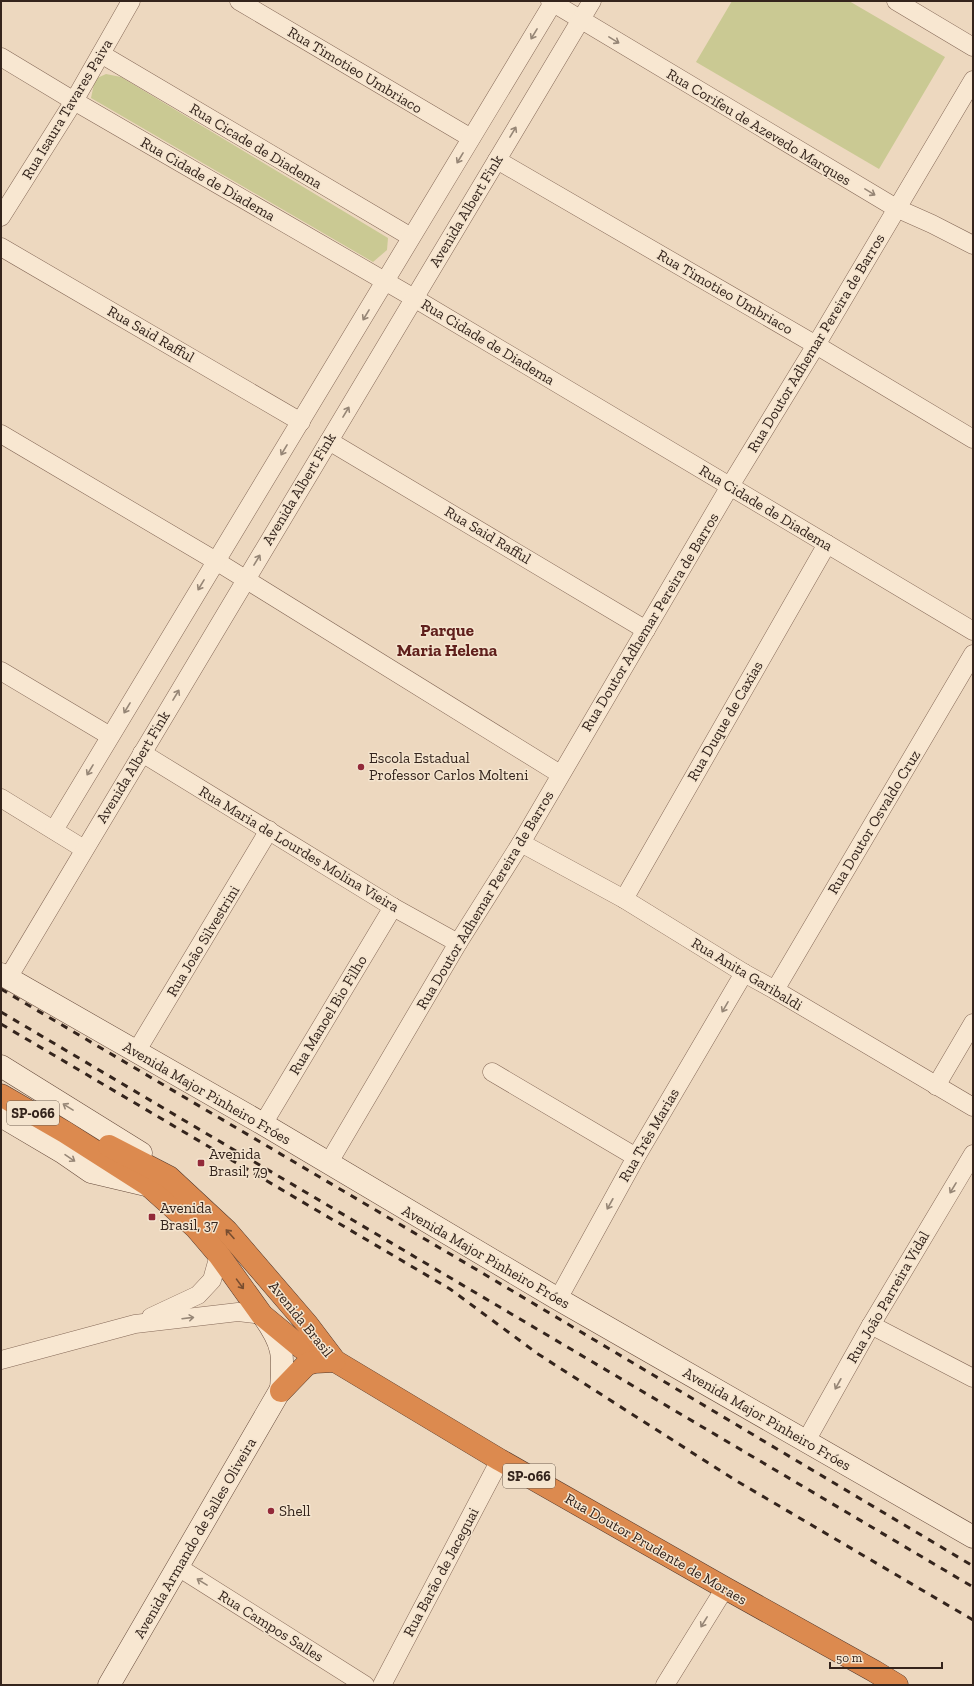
<svg xmlns="http://www.w3.org/2000/svg" width="974" height="1686" font-family="'Zilla Slab',serif">
	<rect width="100%" height="100%" fill="#edd8bf"/>
	<!-- green -->
	<g fill="#cac993">
		<path d="M732,1H849L945,57L879,169L696,62Z"/>
		<path d="M106,74L121,77L388,238L387,250L373,262L91,98L95,79Z"/>
	</g>
	<g fill="none" stroke-linecap="round" stroke-linejoin="round">
		<!-- street casing -->
		<g stroke="#856958" stroke-width="19">
			<g id="street">
				<path d="M239,1L471,138"/>
				<path d="M550,1L896,208L932,224L973,245"/>
				<path d="M896,1L973,47"/>
				<path d="M101,54L411,237"/>
				<path d="M1,57L74,101L414,298L973,631"/>
				<path d="M497,160L816,345L973,439"/>
				<path d="M1,217L74,101L131,1"/>
				<path d="M1,247L301,422"/>
				<path d="M1,434L216,561L560,774"/>
				<path d="M329,441L646,630"/>
				<path d="M1,671L110,736"/>
				<path d="M142,753L393,907L458,943"/>
				<path d="M1,798L84,849"/>
				<path d="M54,830L554,1"/>
				<path d="M521,843L624,899L744,973L775,990L973,1107"/>
				<path d="M624,899L827,544"/>
				<path d="M8,978L592,1"/>
				<path d="M775,990L973,654"/>
				<path d="M136,1052L269,830"/>
				<path d="M492,1072L636,1157"/>
				<path d="M936,1086L973,1023"/>
				<path d="M263,1124L393,907"/>
				<path d="M328,1164L458,943L521,843L730,486L816,345L973,80"/>
				<path d="M558,1299L636,1157L744,973"/>
				<path d="M151,1317L198,1295L212,1280L219,1255"/>
				<path d="M871,1325L973,1378"/>
				<path d="M1,1360L135,1324L238,1312L262,1315"/>
				<path d="M806,1441L871,1325L973,1154"/>
				<path d="M178,1567L365,1685"/>
				<path d="M382,1685L500,1460"/>
				<path d="M665,1685L725,1588"/>
			</g>
		</g>
		<!-- secondary casing -->
		<g stroke="#664a3b" stroke-width="23">
			<g id="secondary">
				<path d="M1,974L263,1124L558,1299L973,1537"/>
				<path d="M1,1066L141,1153"/>
				<path d="M1,1116L62,1152L91,1172L146,1185"/>
				<path d="M264,1317C285,1347 283,1356 281,1390"/>
				<path d="M109,1685L289,1375"/>
			</g>
		</g>
		<!-- highway casing -->
		<g stroke="#52382c" stroke-width="23">
			<g id="highway">
				<path d="M1,1095L65,1132L148,1185L196,1228L219,1255L262,1315L302,1348L335,1361L500,1460L725,1588L874,1671L897,1685"/>
				<path d="M109,1146L169,1177L227,1231L307,1324L335,1361"/>
				<path d="M281,1391L307,1364L315,1362L334,1361"/>
			</g>
		</g>
		<!-- street -->
		<use href="#street" stroke="#f8e7d1" stroke-width="18"/>
		<!-- secondary -->
		<use href="#secondary" stroke="#f8e7d1" stroke-width="22"/>
		<!-- highway -->
		<use href="#highway" stroke="#dc8a4f" stroke-width="22"/>
		<!-- rail -->
		<g stroke="#34241c" stroke-width="3" stroke-dasharray="7 7" stroke-linecap="butt">
			<path d="M1,989L484,1274L973,1566"/>
			<path d="M1,1012L973,1587"/>
			<path d="M1,1024L450,1289L538,1354L735,1480L973,1620"/>
		</g>
	</g>
	<!-- one-way arrows -->
	<defs><path id="oneway-shaft" d="M-6 0H5M1.5-3L5.5 0L1.5 3" fill="none" stroke-width="1.6" stroke-linecap="round" stroke-linejoin="round"/></defs>
	<g stroke="#968676">
		<use href="#oneway-shaft" transform="translate(534 34) rotate(121)"/>
		<use href="#oneway-shaft" transform="translate(614 40) rotate(31)"/>
		<use href="#oneway-shaft" transform="translate(513 132) rotate(-59)"/>
		<use href="#oneway-shaft" transform="translate(460 158) rotate(121)"/>
		<use href="#oneway-shaft" transform="translate(870 192) rotate(31)"/>
		<use href="#oneway-shaft" transform="translate(366 315) rotate(121)"/>
		<use href="#oneway-shaft" transform="translate(346 412) rotate(-59)"/>
		<use href="#oneway-shaft" transform="translate(284 450) rotate(121)"/>
		<use href="#oneway-shaft" transform="translate(257 560) rotate(-59)"/>
		<use href="#oneway-shaft" transform="translate(201 585) rotate(121)"/>
		<use href="#oneway-shaft" transform="translate(176 695) rotate(-59)"/>
		<use href="#oneway-shaft" transform="translate(127 708) rotate(121)"/>
		<use href="#oneway-shaft" transform="translate(90 770) rotate(121)"/>
		<use href="#oneway-shaft" transform="translate(725 1007) rotate(120)"/>
		<use href="#oneway-shaft" transform="translate(68 1107) rotate(-148)"/>
		<use href="#oneway-shaft" transform="translate(70 1158) rotate(34)"/>
		<use href="#oneway-shaft" transform="translate(953 1188) rotate(121)"/>
		<use href="#oneway-shaft" transform="translate(610 1204) rotate(119)"/>
		<use href="#oneway-shaft" transform="translate(188 1318) rotate(-7)"/>
		<use href="#oneway-shaft" transform="translate(838 1384) rotate(119)"/>
		<use href="#oneway-shaft" transform="translate(202 1582) rotate(-148)"/>
		<use href="#oneway-shaft" transform="translate(704 1622) rotate(122)"/>
	</g>
	<g stroke="#774d30">
		<use href="#oneway-shaft" transform="translate(230 1234) rotate(-132)"/>
		<use href="#oneway-shaft" transform="translate(240 1284) rotate(54)"/>
	</g>
	<!-- markers -->
	<g fill="#922939" stroke="#f4e4ce" stroke-width="1.5">
		<circle cx="361" cy="767" r="4"/>
		<rect x="197" y="1159" width="8" height="8" rx="2"/>
		<rect x="148" y="1213" width="8" height="8" rx="2"/>
		<circle cx="271" cy="1511" r="4"/>
	</g>
	<g text-anchor="middle" dominant-baseline="central" stroke-width="3" stroke-linejoin="round" paint-order="stroke">
		<!-- shield labels -->
		<g fill="#f4e4ce" stroke="#6e5e51" stroke-width="1">
			<rect x="7" y="1101" width="52" height="24" rx="3"/>
			<rect x="503" y="1464" width="52" height="24" rx="3"/>
		</g>
		<g font-size="14" font-weight="bold" fill="#34241c">
			<text x="33" y="1113">SP-066</text>
			<text x="529" y="1476">SP-066</text>
		</g>
		<!-- street labels -->
		<g font-size="15" fill="#34241c" stroke="#f4e4ce">
			<text transform="translate(355 70) rotate(31)">Rua Timotieo Umbriaco</text>
			<text transform="translate(67 109) rotate(-59)">Rua Isaura Tavares Paiva</text>
			<text transform="translate(759 127) rotate(31)">Rua Corifeu de Azevedo Marques</text>
			<text transform="translate(256 146) rotate(31)">Rua Cicade de Diadema</text>
			<text transform="translate(208 179) rotate(30)">Rua Cidade de Diadema</text>
			<text transform="translate(466 211) rotate(-59)">Avenida Albert Fink</text>
			<text transform="translate(725 292) rotate(30)">Rua Timotieo Umbriaco</text>
			<text transform="translate(151 334) rotate(30)">Rua Said Rafful</text>
			<text transform="translate(488 342) rotate(31)">Rua Cidade de Diadema</text>
			<text transform="translate(816 343) rotate(-59)">Rua Doutor Adhemar Pereira de Barros</text>
			<text transform="translate(299 489) rotate(-59)">Avenida Albert Fink</text>
			<text transform="translate(766 508) rotate(31)">Rua Cidade de Diadema</text>
			<text transform="translate(488 535) rotate(31)">Rua Said Rafful</text>
			<text transform="translate(650 622) rotate(-59)">Rua Doutor Adhemar Pereira de Barros</text>
			<text transform="translate(725 721) rotate(-60)">Rua Duque de Caxias</text>
			<text transform="translate(133 767) rotate(-59)">Avenida Albert Fink</text>
			<text transform="translate(874 822) rotate(-59)">Rua Doutor Osvaldo Cruz</text>
			<text transform="translate(299 849) rotate(31)">Rua Maria de Lourdes Molina Vieira</text>
			<text transform="translate(485 900) rotate(-59)">Rua Doutor Adhemar Pereira de Barros</text>
			<text transform="translate(203 941) rotate(-59)">Rua João Silvestrini</text>
			<text transform="translate(747 974) rotate(31)">Rua Anita Garibaldi</text>
			<text transform="translate(328 1015) rotate(-59)">Rua Manoel Bio Filho</text>
			<text transform="translate(207 1093) rotate(30)">Avenida Major Pinheiro Fróes</text>
			<text transform="translate(649 1135) rotate(-60)">Rua Três Marias</text>
			<text transform="translate(486 1257) rotate(30)">Avenida Major Pinheiro Fróes</text>
			<text transform="translate(888 1297) rotate(-60)">Rua João Parreira Vidal</text>
			<text transform="translate(301 1319) rotate(51)">Avenida Brasil</text>
			<text transform="translate(767 1419) rotate(30)">Avenida Major Pinheiro Fróes</text>
			<text transform="translate(195 1538) rotate(-60)">Avenida Armando de Salles Oliveira</text>
			<text transform="translate(656 1549) rotate(30)">Rua Doutor Prudente de Moraes</text>
			<text transform="translate(441 1572) rotate(-62)">Rua Barão de Jaceguai</text>
			<text transform="translate(271 1626) rotate(32)">Rua Campos Salles</text>
		</g>
		<!-- poi labels -->
		<g font-size="15" fill="#34241c" stroke="#f4e4ce" text-anchor="start">
			<text x="369" y="758">Escola Estadual<tspan x="369" dy="17">Professor Carlos Molteni</tspan></text>
			<text x="209" y="1154">Avenida<tspan x="209" dy="17">Brasil, 79</tspan></text>
			<text x="160" y="1208">Avenida<tspan x="160" dy="17">Brasil, 37</tspan></text>
			<text x="279" y="1511">Shell</text>
		</g>
		<!-- quarter labels -->
		<g font-size="17" font-weight="bold" fill="#60201c" stroke="#f4e4ce">
			<text x="447" y="630">Parque<tspan x="447" dy="20">Maria Helena</tspan></text>
		</g>
	</g>
	<!-- border -->
	<rect width="974" height="1686" fill="none" stroke="#34241c" stroke-width="4"/>
	<!-- scale -->
	<path d="M830 1662v6h112v-6" fill="none" stroke="#34241c" stroke-width="2"/>
	<text x="836" y="1662" font-size="12" fill="#34241c" stroke="#f4e4ce" stroke-width="3" paint-order="stroke">50 m</text>
</svg>
